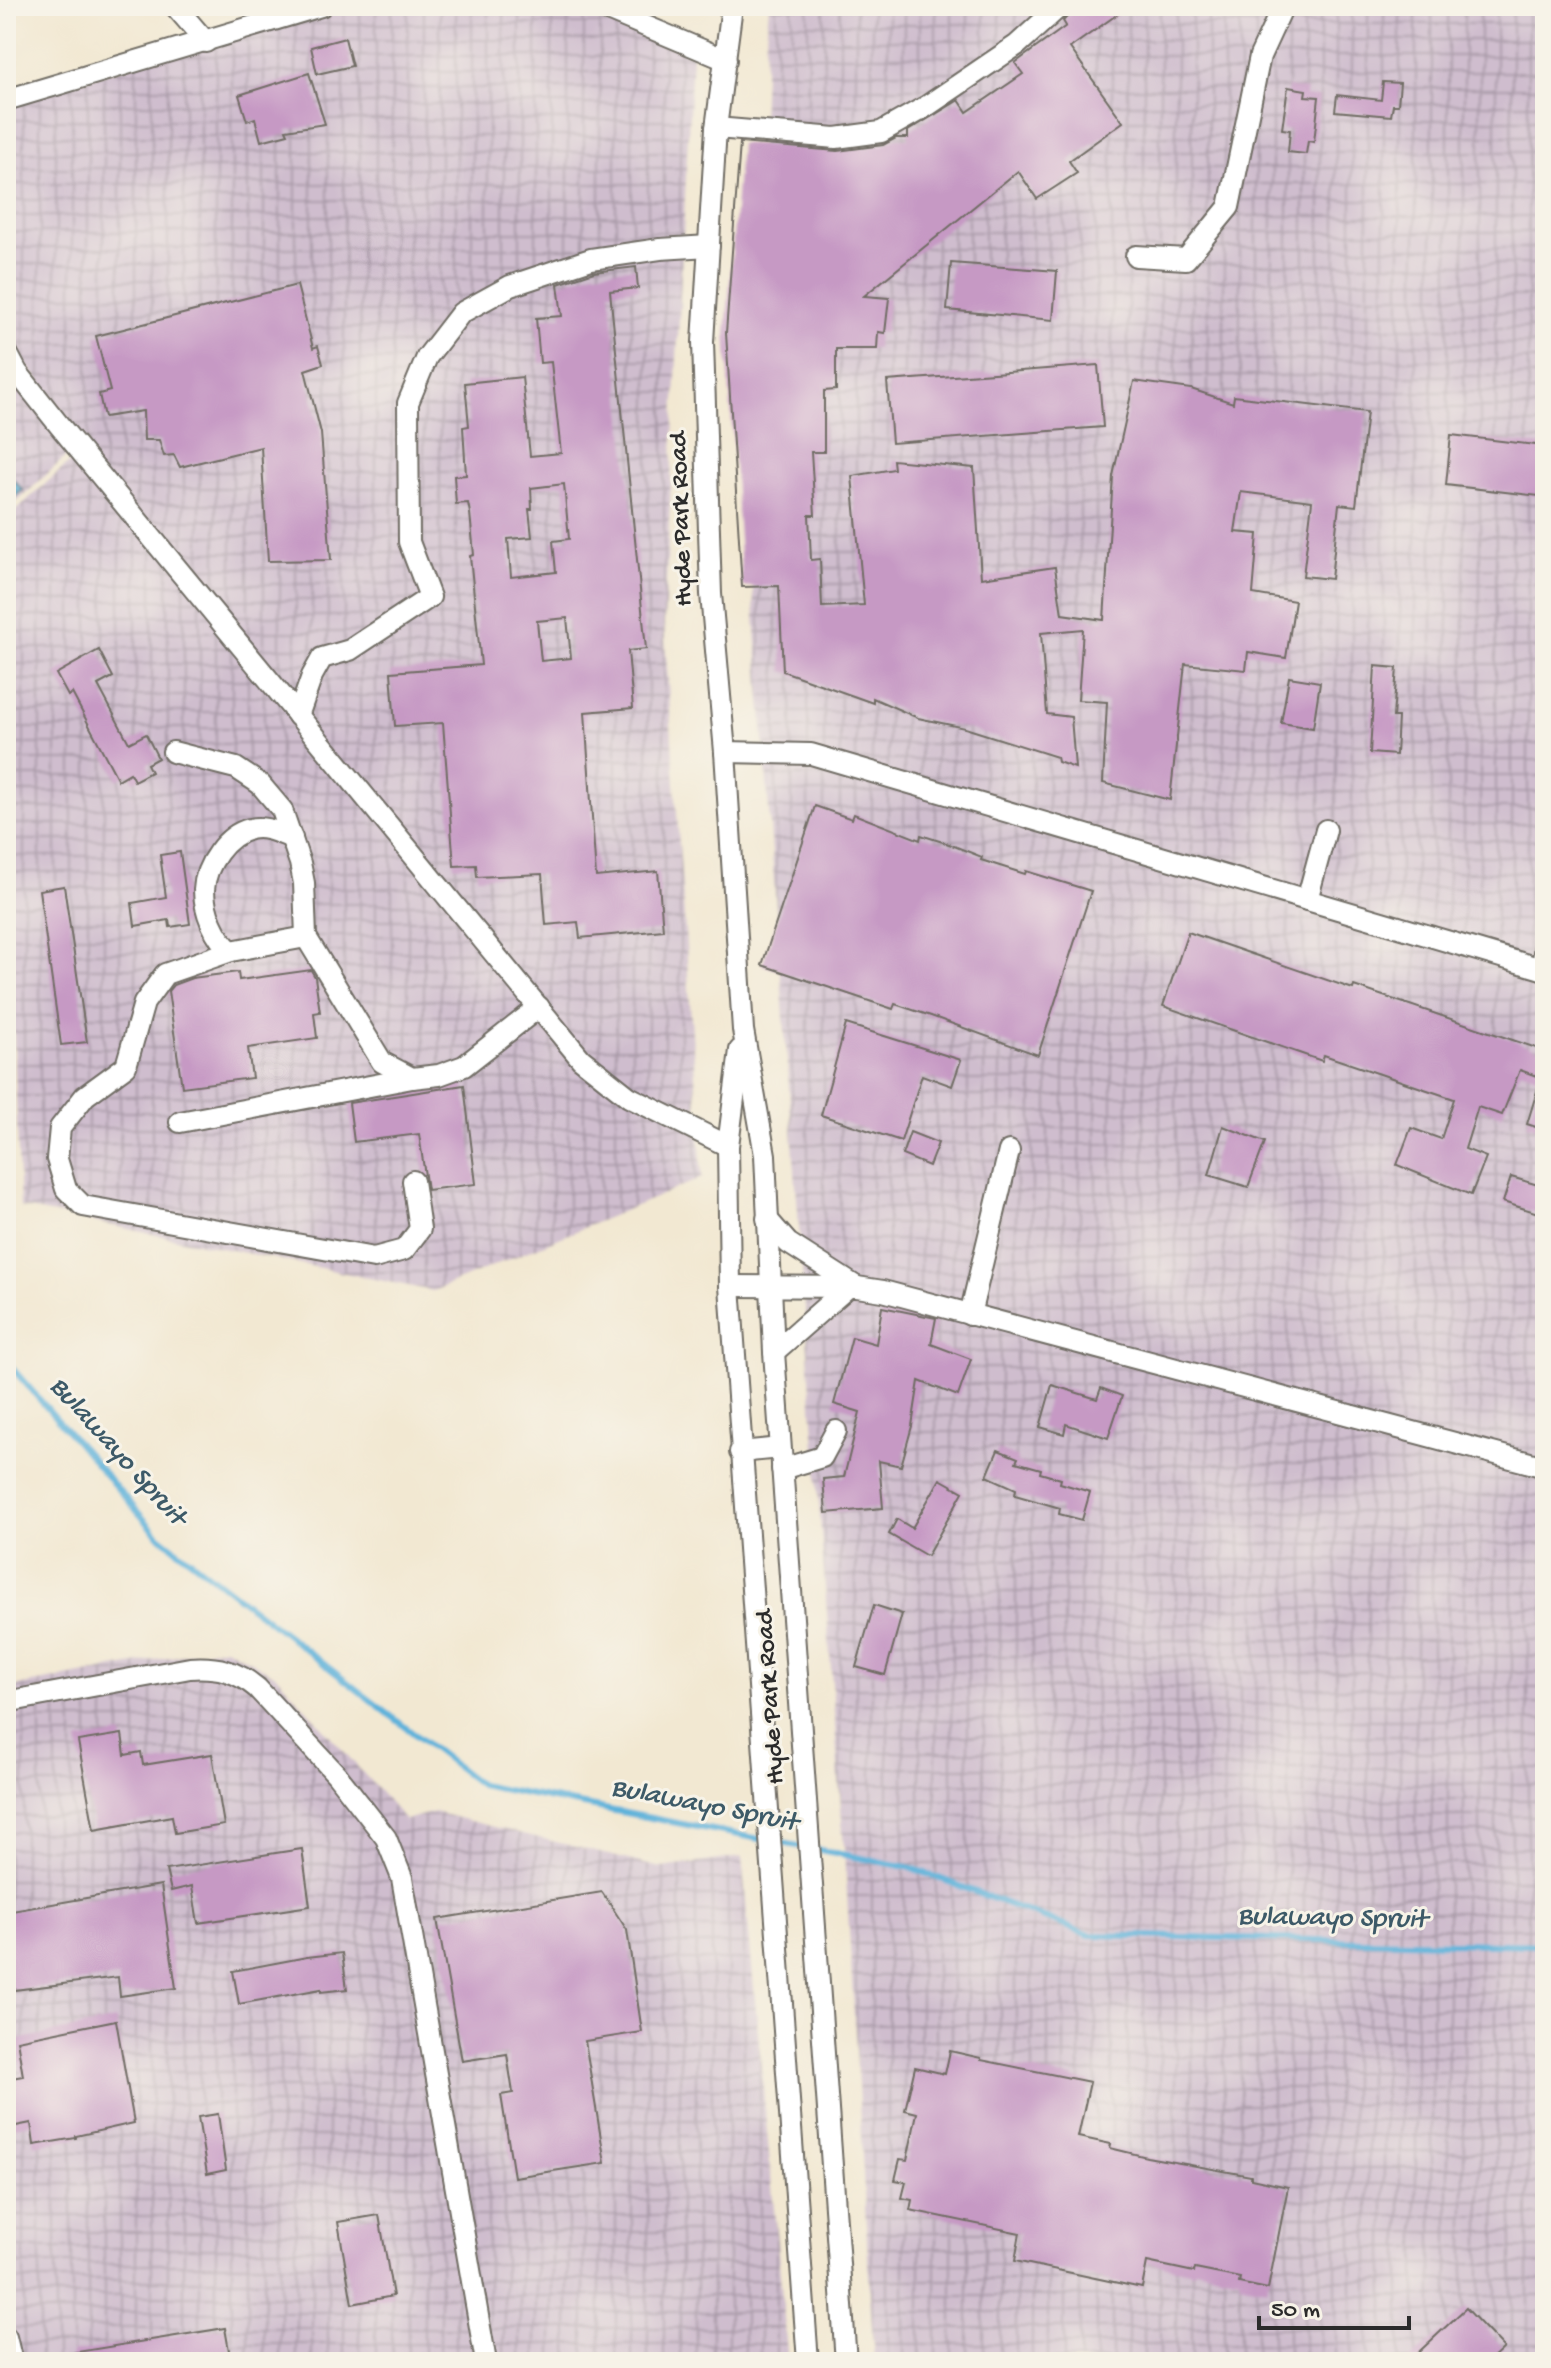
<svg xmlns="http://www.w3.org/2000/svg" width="1551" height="2368" font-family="'Gochi Hand',sans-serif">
	<defs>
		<pattern id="industrial-grid" width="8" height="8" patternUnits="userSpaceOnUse" patternTransform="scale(2)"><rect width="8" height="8" fill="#cfbdce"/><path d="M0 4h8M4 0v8" fill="none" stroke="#a89aa7"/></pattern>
		<pattern id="water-waves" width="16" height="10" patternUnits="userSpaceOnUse" patternTransform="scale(2)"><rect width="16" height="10" fill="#5fb2da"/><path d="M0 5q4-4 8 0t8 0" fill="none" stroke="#4f91b1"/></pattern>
	</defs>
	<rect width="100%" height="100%" fill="#f7f3e8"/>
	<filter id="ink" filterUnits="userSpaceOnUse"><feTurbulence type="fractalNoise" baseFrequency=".0125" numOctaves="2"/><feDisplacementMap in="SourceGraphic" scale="16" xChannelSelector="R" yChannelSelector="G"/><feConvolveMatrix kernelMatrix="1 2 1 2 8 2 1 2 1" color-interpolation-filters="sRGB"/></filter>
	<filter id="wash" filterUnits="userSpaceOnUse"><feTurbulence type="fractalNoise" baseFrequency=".006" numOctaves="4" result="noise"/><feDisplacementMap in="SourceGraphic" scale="32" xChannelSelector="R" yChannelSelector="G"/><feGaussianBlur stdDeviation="1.8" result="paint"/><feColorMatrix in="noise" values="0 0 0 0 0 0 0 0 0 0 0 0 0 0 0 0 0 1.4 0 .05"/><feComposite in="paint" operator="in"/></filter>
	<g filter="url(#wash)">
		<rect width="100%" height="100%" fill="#f2e8d2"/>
		<!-- industrial -->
		<g fill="url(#industrial-grid)">
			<path d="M332,6H574L581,13L692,55L664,623L702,1178L433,1291L20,1207L6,824V519L89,445L10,343L6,333V103Z"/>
			<path d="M769,6H1545V2362H874L846,1877L746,493L765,49Z"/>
			<path d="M6,366L70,453L6,512Z"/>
			<path d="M225,1647L276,1675L405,1820L434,1812L661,1868L742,1857L788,2362H6V1688Z"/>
		</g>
		<!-- water -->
		<path fill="url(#water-waves)" stroke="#456e82" stroke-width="2" d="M6,472L23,490L6,505Z"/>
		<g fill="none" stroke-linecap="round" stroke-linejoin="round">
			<!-- stream -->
			<g stroke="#5fb2da" stroke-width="6">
				<path d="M6,1361L158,1535L480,1785L765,1840"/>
				<path d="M776,1842L804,1847"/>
				<path d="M815,1849L912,1868L1089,1935L1545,1945"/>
			</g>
		</g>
		<g id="blocks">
			<!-- building -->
			<g fill="#c699c4" fill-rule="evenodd">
				<path d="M1073,6H1129L1070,48L1123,122L1069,161L1077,173L1037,199L1018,171L864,296L889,298L885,333L878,332L877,349H836V390L824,391V452H811L815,515H809L811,560L820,559L822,607L864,605L852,476L894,469L893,460L974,468L981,578L1055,567L1062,614L1104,620L1113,476L1134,381L1191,389L1233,403L1234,396L1367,412L1356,506L1339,504L1331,579L1303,576L1312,501L1241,492L1235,532L1258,534L1253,594L1295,601L1286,658L1248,652L1246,670L1185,664L1170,800L1103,783L1107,702L1078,700L1083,629L1041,633L1047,714L1071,717L1075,768L1058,762L1057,757L965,728L918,718L873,698V703L783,671L779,586L742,587L726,333L740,143L837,151L883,145L896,138H908V131L959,100L967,112L1023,74L1015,63L1066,26L1063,21L1069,15Z"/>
				<path d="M345,38L352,66L317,74L311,47Z"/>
				<path d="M309,73L325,124L286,130L288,134L261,141L255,118L247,121L239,95Z"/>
				<path d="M1383,82L1400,83L1398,105H1393L1391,116L1335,111L1337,95L1381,100Z"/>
				<path d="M1288,87L1306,90L1305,96L1319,97L1314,142L1308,141L1306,154L1288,152L1290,130L1282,129Z"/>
				<path d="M951,263L1057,271L1053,320L947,310Z"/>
				<path d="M636,267L638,288L610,291L646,649L628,651L633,708L585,712L596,877L658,871L663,930L580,938L578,922L546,925L542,874L477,877L476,865L454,866L443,723L395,726L391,672L481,665L470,556L474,555L470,513L468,503L456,504L454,476L466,475L463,427L469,426L465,383L522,377L530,456L561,453L551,362L540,363L536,318L562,316L558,284L594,272ZM564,484L569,539L553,541L556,572L511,577L508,539L532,537L529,509H532L531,488ZM567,618L571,658L541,661L537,621Z"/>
				<path d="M297,285L313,348L318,346L323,364L305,370L321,433L331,560L268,561L261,447L180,467L174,455L164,456L159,440H144L143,411L104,417L99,394L110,391L96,336Z"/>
				<path d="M1098,365L1103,427L892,443L887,381Z"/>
				<path d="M1451,435L1544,446L1539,496L1446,485Z"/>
				<path d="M99,650L113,677L98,685L129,743L146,734L158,758L147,764L151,772L134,781L130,773L118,780L72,693L68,696L56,674Z"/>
				<path d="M1375,666L1397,668L1393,717H1398L1396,755L1370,753Z"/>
				<path d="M1289,677L1320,682L1313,728L1281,723Z"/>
				<path d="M815,806L852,819L854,814L920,840L921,835L949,844L982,857L981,860L1025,874L1026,871L1091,891L1038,1055L931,1016L895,1004L893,1009L762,965Z"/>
				<path d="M180,852L190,924L170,927L169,920L135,926L132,903L166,897L160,855Z"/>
				<path d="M64,886L87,1042L61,1045L39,890Z"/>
				<path d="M1188,932L1353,989L1354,986L1545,1051V1079L1520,1070L1502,1115L1478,1107L1465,1149L1486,1157L1471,1195L1397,1165L1411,1128L1441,1139L1454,1099L1324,1055L1322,1061L1163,1006Z"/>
				<path d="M311,970L315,977L320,1012L314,1013L317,1038L248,1048L252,1078L182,1087L168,991L173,985L192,978L238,972L239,980Z"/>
				<path d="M846,1024L961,1060L952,1086L922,1075L901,1141L821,1115Z"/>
				<path d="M1541,1078L1545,1079V1130L1527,1124Z"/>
				<path d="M464,1085L476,1184L427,1190L419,1134L354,1142L349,1103Z"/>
				<path d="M1223,1126L1265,1142L1248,1187L1209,1175Z"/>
				<path d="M910,1132L938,1143L929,1166L902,1155Z"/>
				<path d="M1511,1177L1545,1187L1541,1214L1503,1202Z"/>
				<path d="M882,1307L936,1318L931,1344L971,1359L958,1396L919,1381L912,1426L901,1466L879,1461L883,1508L826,1513L823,1479L844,1477L860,1412L834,1404L852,1337L876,1344Z"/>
				<path d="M1052,1385L1097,1399L1101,1388L1122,1396L1108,1438L1066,1424L1064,1434L1040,1427Z"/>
				<path d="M998,1450L1018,1458L1016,1462L1041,1469L1040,1473L1061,1479L1060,1483L1090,1492L1082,1520L1059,1514L1060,1508L1015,1495L1016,1489L987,1476Z"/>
				<path d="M940,1479L963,1492L927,1556L889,1534L897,1519L912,1528Z"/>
				<path d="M874,1605L902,1614L885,1675L856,1667Z"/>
				<path d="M122,1734L125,1755L141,1752L143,1765L212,1754L224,1825L175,1833L172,1816L94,1830L78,1741Z"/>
				<path d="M302,1849L310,1906L198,1923L192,1886L171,1891L166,1870Z"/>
				<path d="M161,1885L176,1988L120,1996L118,1977L6,1991V1912Z"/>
				<path d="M602,1892L627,1930L642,2032L585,2041L605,2163L514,2177L501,2095L513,2093L507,2054L462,2061L437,1919Z"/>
				<path d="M342,1953L347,1989L321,1992V1989L239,2004L233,1971L307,1957Z"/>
				<path d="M116,2020L134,2123L76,2136V2138L34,2145L31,2123L6,2128V2079L23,2076L17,2040Z"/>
				<path d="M950,2051L981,2058V2060L1090,2082L1078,2137L1111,2144L1110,2148L1147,2157L1251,2176V2179L1288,2187L1268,2289L1239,2283L1240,2278L1195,2269L1194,2272L1147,2262L1142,2288L1015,2261L1020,2233L910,2210L912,2200L902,2198L906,2182L895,2180L900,2159L907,2160L917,2113L905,2110L915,2067L945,2074Z"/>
				<path d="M218,2114L226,2170L207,2174L198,2117Z"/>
				<path d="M379,2215L393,2296L352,2304L338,2222Z"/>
				<path d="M1466,2308L1504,2348L1489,2362H1408Z"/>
				<path d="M225,2328L231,2362H71V2353Z"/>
			</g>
		</g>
	</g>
	<g filter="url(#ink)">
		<use href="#blocks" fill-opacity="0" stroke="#716d65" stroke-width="2"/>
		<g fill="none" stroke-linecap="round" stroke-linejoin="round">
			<!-- minor casing -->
			<g stroke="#716d65" stroke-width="24">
				<g id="minor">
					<path d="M175,6L206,42"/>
					<path d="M598,6L726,60"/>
					<path d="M732,6L716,128L703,342L711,594L725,752L743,1030L765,1155L774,1352L846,2362"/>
					<path d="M6,100L321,6"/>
					<path d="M716,128L836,138L881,132L927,106L1017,45L1060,6"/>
					<path d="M1136,256L1186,259L1229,207L1260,56L1283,6"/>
					<path d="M6,351L17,372L59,425L581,1059L629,1097L728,1146"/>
					<path d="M298,716L312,676L322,658L350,650L430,597L409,542L408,403L427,357L461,313L510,286L591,259L660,249L709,246"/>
					<path d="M173,752L236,768L260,784L282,810L300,863L304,883L306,937L382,1062L412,1078L439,1075L464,1066L539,1007"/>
					<path d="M725,752L811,754L1545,970"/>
					<path d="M292,838C279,833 264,825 250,829C226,835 205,865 204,890C204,911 215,938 231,951L306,937"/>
					<path d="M1307,900L1326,830"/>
					<path d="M231,951L165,974L144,1003L126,1066L85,1096L60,1128L57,1159L66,1189L83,1206L374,1258L404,1250L420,1229L413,1181"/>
					<path d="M1542,969L1545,945"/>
					<path d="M740,1050L728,1146L730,1286L808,2362"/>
					<path d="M180,1122L412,1078"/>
					<path d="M767,1219L788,1243L855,1286"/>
					<path d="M730,1286L857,1287L883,1291L1545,1467"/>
					<path d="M970,1315L1009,1151"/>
					<path d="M774,1352L847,1288"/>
					<path d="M740,1452L780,1448"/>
					<path d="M782,1469L822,1457L836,1431"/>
					<path d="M6,1702L190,1668C217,1666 237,1671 257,1688L337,1775L386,1838L402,1878L486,2362"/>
					<path d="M6,2337L12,2362"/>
				</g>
			</g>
			<!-- minor -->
			<use href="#minor" stroke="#fff" stroke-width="20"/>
		</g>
	</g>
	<g text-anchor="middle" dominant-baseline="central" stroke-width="6" stroke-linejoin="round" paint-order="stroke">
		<!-- street labels -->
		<g font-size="26" fill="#2b2b2b" stroke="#f7f3e8">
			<text transform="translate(683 519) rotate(-92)">Hyde Park Road</text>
			<text transform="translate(772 1697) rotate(-94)">Hyde Park Road</text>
		</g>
		<!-- water labels -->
		<g font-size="28" font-style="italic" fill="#3d5a68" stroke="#f7f3e8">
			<text transform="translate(117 1452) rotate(48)">Bulawayo Spruit</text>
			<text transform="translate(704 1806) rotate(11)">Bulawayo Spruit</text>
			<text transform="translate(1332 1919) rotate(1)">Bulawayo Spruit</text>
		</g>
	</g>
	<!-- margin -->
	<rect width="1551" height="2368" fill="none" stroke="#f7f3e8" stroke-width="32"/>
	<!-- scale -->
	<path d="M1259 2316v12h150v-12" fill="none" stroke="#2b2b2b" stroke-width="4"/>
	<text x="1271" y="2316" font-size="24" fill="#2b2b2b" stroke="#f7f3e8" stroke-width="6" paint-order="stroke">50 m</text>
</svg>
